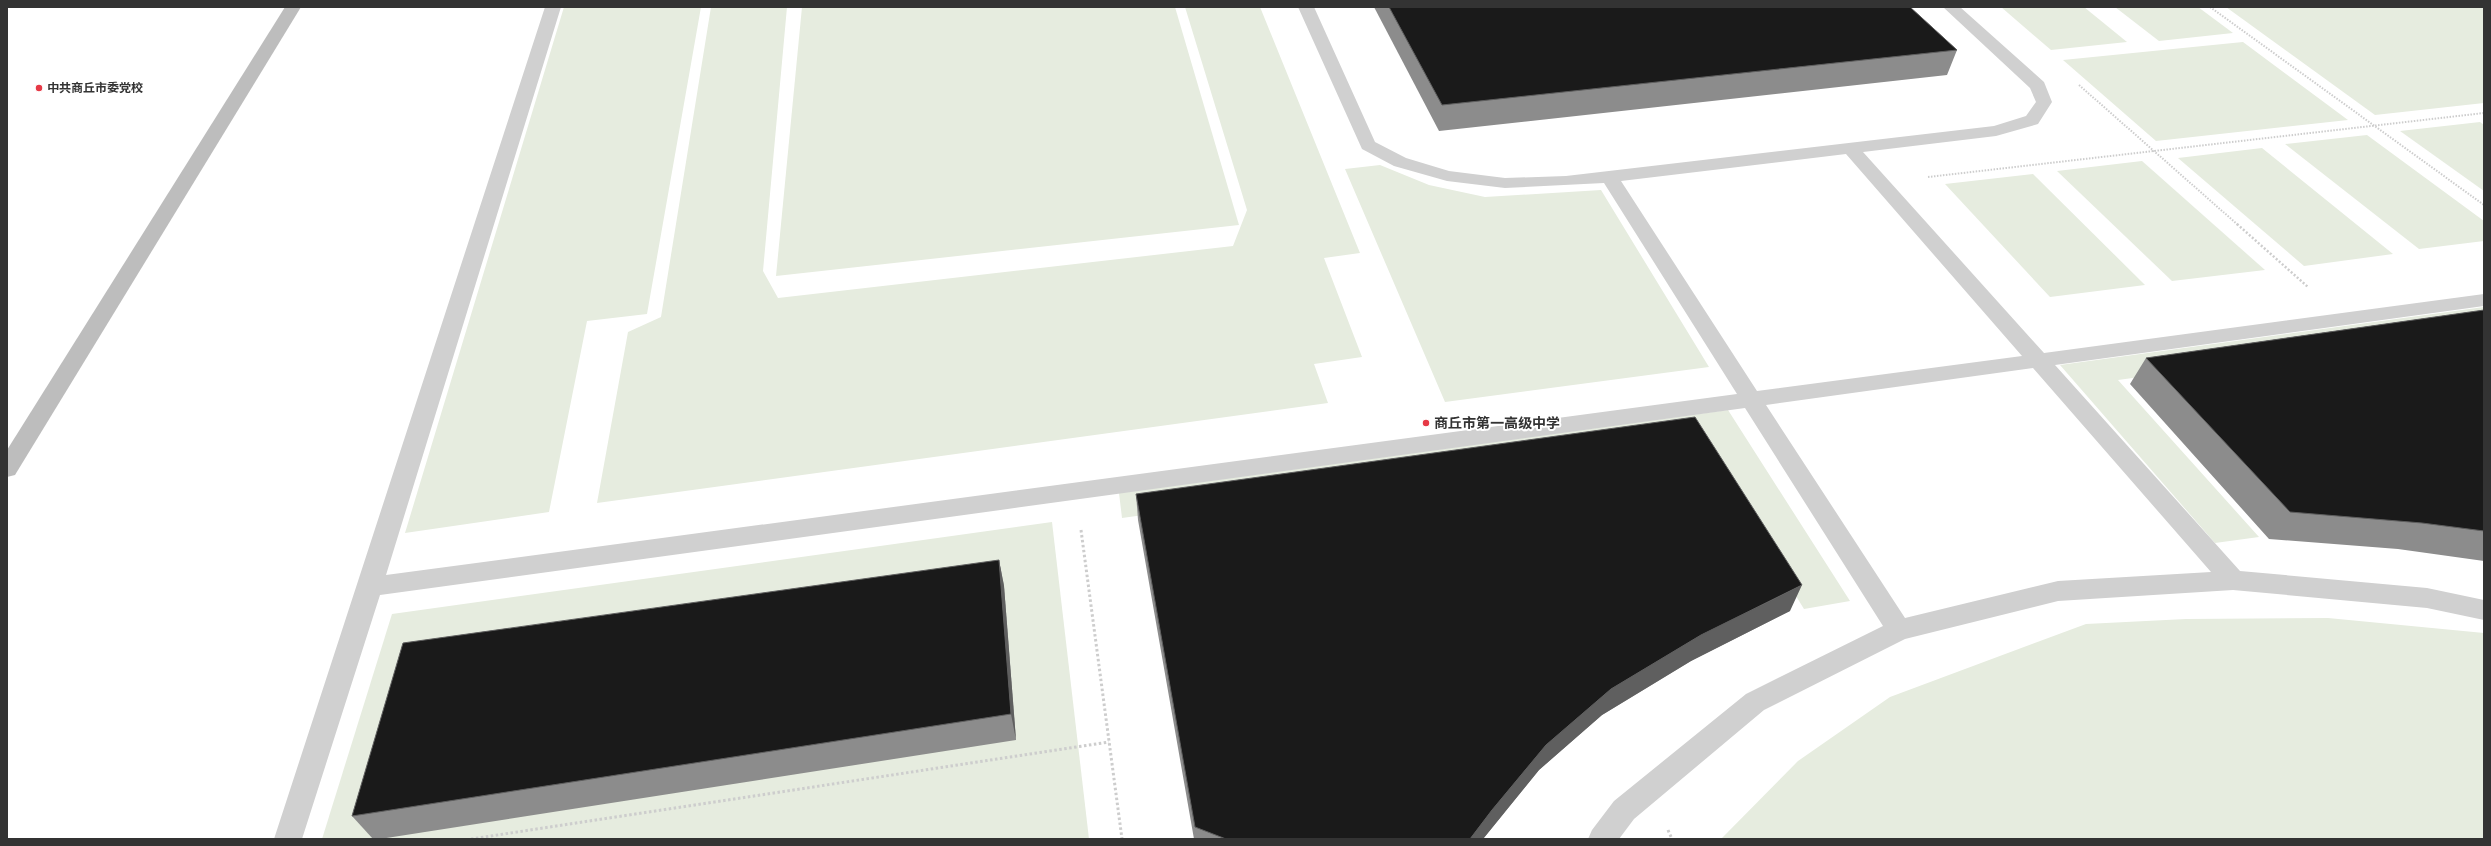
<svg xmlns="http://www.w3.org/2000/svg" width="2491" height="846" font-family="Raleway,'Noto Sans SC',sans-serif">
	<rect width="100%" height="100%" fill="#fff"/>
	<!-- green -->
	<g fill="#e6ecdf">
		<path d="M564,7H701L647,314L587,321L549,512L405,533Z"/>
		<path d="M711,7H787L763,271L778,298L1233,246L1247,210L1185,7H1260L1360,253L1324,258L1362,357L1314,364L1328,403L597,503L628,332L661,317Z"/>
		<path d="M802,7H1175L1239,225L776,276Z"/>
		<path d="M2001,7H2084L2127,42L2051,50Z"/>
		<path d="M2115,7H2198L2233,33L2159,41Z"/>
		<path d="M2226,7H2484V103L2375,115Z"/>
		<path d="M2243,42L2348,120L2156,141L2063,60Z"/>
		<path d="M2480,122L2484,125V191L2400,131Z"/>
		<path d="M2367,135L2484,221V241L2419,249L2285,144Z"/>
		<path d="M2262,148L2393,254L2304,266L2178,158Z"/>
		<path d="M2142,161L2265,270L2172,281L2057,171Z"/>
		<path d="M1380,165L1429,185L1485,197L1601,190L1709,367L1445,402L1345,169Z"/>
		<path d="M2033,174L2145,285L2050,297L1945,184Z"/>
		<path d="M2484,307V330L2118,380L2259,537L2215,543L2060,365Z"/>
		<path d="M1728,410L1850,601L1804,609L1698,438L1122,518L1119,493Z"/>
		<path d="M1052,522L1089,839H322L392,614Z"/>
		<path d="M2328,618L2484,633V839H1721L1798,761L1890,697L2086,624L2186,619Z"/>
	</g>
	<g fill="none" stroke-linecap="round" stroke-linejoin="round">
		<!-- path-far2 -->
		<g stroke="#cdcdcd" stroke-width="2" stroke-dasharray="1.5 1.5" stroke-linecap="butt">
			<path d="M2210,7L2484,205"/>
			<path d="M2079,85L2238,225"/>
			<path d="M1928,177L2484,113"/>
		</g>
		<!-- path-far1 -->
		<path stroke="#cdcdcd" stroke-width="2.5" stroke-dasharray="2 2" stroke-linecap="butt" d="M2237,224L2308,287"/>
		<!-- path -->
		<g stroke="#cdcdcd" stroke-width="3" stroke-dasharray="2.5 2.5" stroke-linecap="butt">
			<path d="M1081,530L1122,839"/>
			<path d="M1668,830L1672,839"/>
			<path d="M471,839L1109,742"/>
		</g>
		<!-- lane -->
		<path fill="#d0d0d0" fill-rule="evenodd" d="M545,7H561L386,575L1737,394L1604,183L1505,188L1447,181L1394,166L1362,149L1298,7H1314L1375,142L1406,158L1449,171L1505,178L1566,176L1994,126L2026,116L2036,102L2030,88L1943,7H1960L2044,82L2052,102L2038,124L1996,136L1863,152L2044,353L2484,294V306L2055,365L2240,571L2427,588L2484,600V620L2427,608L2233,590L2058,601L1905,639L1764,710L1634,819L1619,839H1588L1592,830L1614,801L1746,694L1883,626L1745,408L380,595L302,839H274ZM1846,154L2022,356L1757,391L1621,181ZM2033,368L2211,572L2058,581L1905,618L1766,405Z"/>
		<!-- secondary -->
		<path fill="#bdbdbd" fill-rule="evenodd" d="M285,7H301L15,475L7,477V450Z"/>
	</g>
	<!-- wall -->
	<g fill="#8c8c8c">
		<path d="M1374,7H1910L1957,50L1947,75L1439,131Z"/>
		<path d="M2484,310V561L2398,549L2269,539L2130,384L2146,358Z"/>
		<path d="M1136,494L1790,611L1691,661L1602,715L1539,770L1483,839H1194L1138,520Z"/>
		<path d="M999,560L1004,586L1016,740L380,839H373L352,816Z"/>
	</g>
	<!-- shaded-wall -->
	<g fill="#5f5f5f">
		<path d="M999,560L1004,586L1016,740L1011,714Z"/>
		<path d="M1802,585L1790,611L1691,661L1602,715L1539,770L1483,839H1470L1492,810L1546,745L1611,689L1701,635Z"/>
	</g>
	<!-- building -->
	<g fill="#1a1a1a" stroke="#5f5f5f">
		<path d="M1389,7H1910L1957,50L1442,105Z"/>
		<path d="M2484,310V531L2422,523L2290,512L2146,358Z"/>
		<path d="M1695,417L1802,585L1701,635L1611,689L1546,745L1492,810L1470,839H1226L1195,827L1136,494Z"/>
		<path d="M999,560L1011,714L352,816L403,643Z"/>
	</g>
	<!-- markers -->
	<g fill="#e63946" stroke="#fff" stroke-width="1.5">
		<circle cx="39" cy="88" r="4"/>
		<circle cx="1426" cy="423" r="4"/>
	</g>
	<g text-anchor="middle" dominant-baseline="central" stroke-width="4" stroke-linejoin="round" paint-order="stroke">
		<!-- far-poi labels -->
		<g font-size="12" font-weight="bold" fill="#333" stroke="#fff" text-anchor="start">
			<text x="47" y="88">中共商丘市委党校</text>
		</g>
		<!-- poi labels -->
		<g font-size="14" font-weight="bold" fill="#333" stroke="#fff" text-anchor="start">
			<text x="1434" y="423">商丘市第一高级中学</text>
		</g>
	</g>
	<!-- border -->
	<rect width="2491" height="846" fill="none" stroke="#333333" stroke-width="16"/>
</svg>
